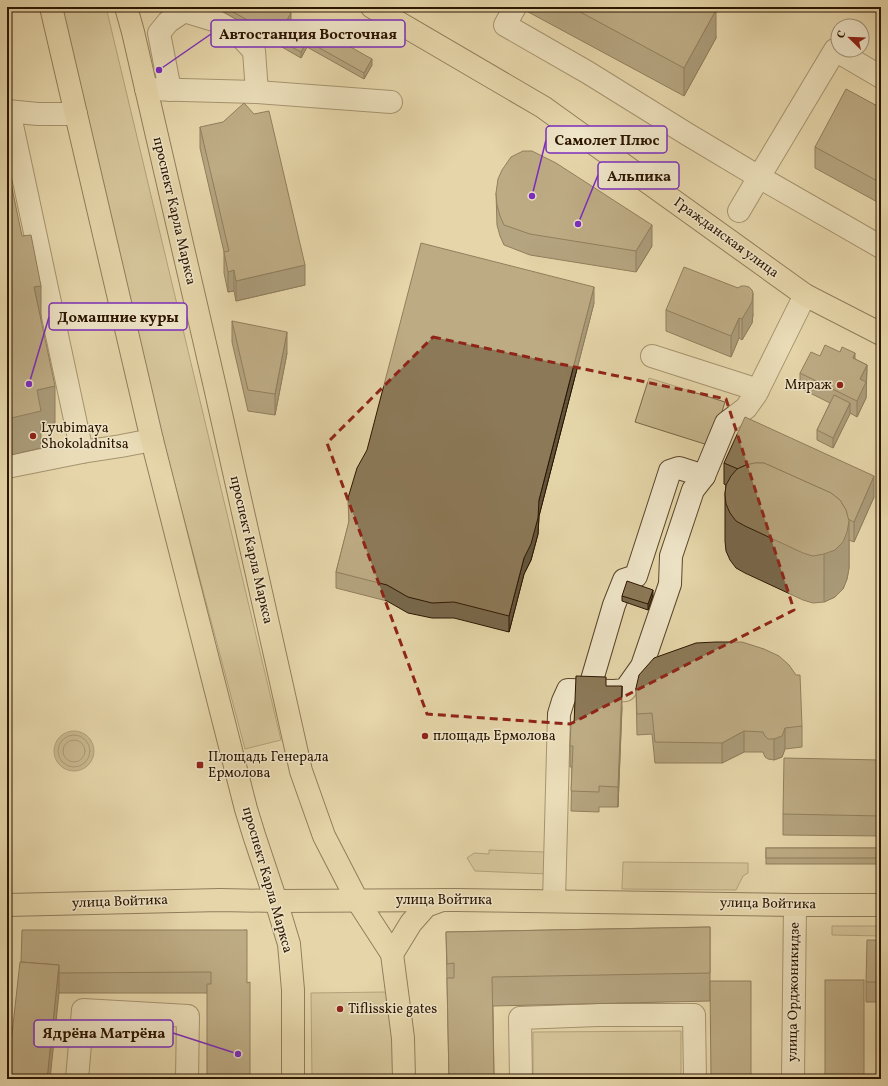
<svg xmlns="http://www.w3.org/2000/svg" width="888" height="1086" font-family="Vollkorn,serif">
	<rect width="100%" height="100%" fill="#e5d6a9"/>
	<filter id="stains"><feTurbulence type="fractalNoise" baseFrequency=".005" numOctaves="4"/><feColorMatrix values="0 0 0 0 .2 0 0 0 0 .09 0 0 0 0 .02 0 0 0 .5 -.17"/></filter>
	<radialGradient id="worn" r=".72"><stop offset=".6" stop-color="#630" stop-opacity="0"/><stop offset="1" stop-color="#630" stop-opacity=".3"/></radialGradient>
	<!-- green -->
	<g fill="#c6b58c" stroke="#796546">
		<path d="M61,7H106L281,740L245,749L161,432Z"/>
		<path d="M649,378L725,402L711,446L635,422Z"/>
		<path d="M489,850L545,852L547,874L475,871L467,858L474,853L489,854Z"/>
		<path d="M623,862L748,863V873L743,876L736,890L622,889Z"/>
		<path d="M832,926H881V936L832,935Z"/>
		<path d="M386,992L398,1079H312L311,993Z"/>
		<path d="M681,1031V1079H533V1032Z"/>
	</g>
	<!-- water -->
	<circle fill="#a69470" stroke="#756143" cx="74" cy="751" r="20"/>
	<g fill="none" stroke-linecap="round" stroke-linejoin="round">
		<!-- shore -->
		<g stroke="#695438" stroke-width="1">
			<circle cx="74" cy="751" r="16"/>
			<circle cx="74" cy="751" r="11"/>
		</g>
		<!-- minor casing -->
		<g stroke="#5a452a" stroke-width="24">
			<g id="minor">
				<path d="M515,7L505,25L587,72L687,134L759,177L739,211"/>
				<path d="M881,77L835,50L759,177L881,247"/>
				<path d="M146,89L257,92L391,102"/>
				<path d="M170,90L159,33L168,22L184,11L230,25L254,51L257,92"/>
				<path d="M7,111L38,114H76"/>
				<path d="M9,111L82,452L121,446L152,440"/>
				<path d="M652,356L758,390"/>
				<path d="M7,467L82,452"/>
				<path d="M589,690L614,605L624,580L636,576L670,471L679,468L704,476"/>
				<path d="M554,901L559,714L563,701L568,690L614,691L625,690L642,666L670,584L671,556L693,490L704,476L726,423L746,408L756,394L805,295"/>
				<path d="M77,1079L83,1010L188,1016L187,1079"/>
				<path d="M521,1079L520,1018L598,1015H694L695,1079"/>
				<path d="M793,1079L795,905"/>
			</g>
		</g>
		<!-- major casing -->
		<g stroke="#2c1500" stroke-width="24">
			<g id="major">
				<path d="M51,7L152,440L246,809L254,835L276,901L289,944L293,990V1079"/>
				<path d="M126,7L133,32L215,387L301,771L324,836L357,900L392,954L403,1038L404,1079"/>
				<path d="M372,7L543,107L805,295L881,334"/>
				<path d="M7,905L220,900L276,901L456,900L795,905H881"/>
				<path d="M392,954L411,923L426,906L442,900"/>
			</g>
		</g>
		<!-- minor -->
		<use href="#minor" stroke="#eee4c7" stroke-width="22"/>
		<!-- major -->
		<use href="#major" stroke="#e5d6a9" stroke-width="22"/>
	</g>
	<!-- wall -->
	<g fill="#78684c" stroke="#2c1500">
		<path d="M214,7H281L291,18L290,22L311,34L372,65L364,79L307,47L301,58L275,43V41Z"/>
		<path d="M519,7H711L716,38L684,96Z"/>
		<path d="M881,108V204L815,168V147Z"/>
		<path d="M200,127L305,285L236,301L234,291L228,292L224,273V252L200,148Z"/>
		<path d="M496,193L652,246L636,272L530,255L504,245L500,236L497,225Z"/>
		<path d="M738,288L753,314L752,323L742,340L739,338L731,357L666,331V310Z"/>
		<path d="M594,303L539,516L538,534L531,560L524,574L509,632L454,618H432L408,613L387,601L336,588V572L349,522L348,498Z"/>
		<path d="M232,321L287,353L275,415L248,411L232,342Z"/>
		<path d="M820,356L855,359L867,365L866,398L857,417L850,413L833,448L817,440V430L830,403L800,388V373Z"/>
		<path d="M724,463L874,497L854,542L849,540V568L847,579L843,589L835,597L824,602L813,603L803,600L745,573L736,568L730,560L726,551L725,541V494L726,485L724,484Z"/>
		<path d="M653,595L648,610L622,601V596Z"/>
		<path d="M606,686L622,707L618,807H599V812L571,811L572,767H570V746L574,724Z"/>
		<path d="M636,688L802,726V747L785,749L782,757L774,760L768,759L765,757L763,752H744L722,763H655L652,734L637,735Z"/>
		<path d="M881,760V836L783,835V814Z"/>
		<rect x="766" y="848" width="115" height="16"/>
		<path d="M710,927V1001L493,1006L494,1079H449L446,932Z"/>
		<path d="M247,930L207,993H59L21,962Z"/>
		<path d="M881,940V1002H866V982Z"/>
	</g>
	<!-- shaded-wall -->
	<g fill="#62553e" stroke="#2c1500">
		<path d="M716,10V38L684,96V68Z"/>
		<path d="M291,13V18L287,26V20Z"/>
		<path d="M307,41V47L301,58V52Z"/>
		<path d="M372,59V65L364,79V73Z"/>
		<path d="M652,225V246L636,272V251Z"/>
		<path d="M305,265V285L236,301V281Z"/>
		<path d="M234,270V291L228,292V272Z"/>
		<path d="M41,286V322L34,287Z"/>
		<path d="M594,287V303L539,516L538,534L531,560L524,574L509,632V616Z"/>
		<path d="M753,293V314L752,323L742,340V319Z"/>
		<path d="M739,318V338L731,357V336Z"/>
		<path d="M287,332V353L275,415V394Z"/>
		<path d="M855,353V369L853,358Z"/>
		<path d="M867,365L866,398L857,417V401L860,379Z"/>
		<path d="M55,386V423L41,426V448L7,456V419L37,390Z"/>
		<path d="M850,403V414L833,448V438Z"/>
		<path d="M874,476V497L854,542V522Z"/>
		<path d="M849,521V568L847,579L843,589L835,597L824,602V554Z"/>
		<path d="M653,590V595L648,610V604Z"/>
		<path d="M622,686V707L618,807V787Z"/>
		<path d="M785,728V749L782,757L774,760V739Z"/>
		<path d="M744,731V752L722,763V743Z"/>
		<path d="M59,965V993L50,1079H47Z"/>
	</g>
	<!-- building -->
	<g fill="#8c7958" stroke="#2c1500">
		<path d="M224,7H281L291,13L287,20L311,34L315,27L372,59L364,73L307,41L301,52L275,38L276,36Z"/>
		<path d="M571,7H711L716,10L684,68Z"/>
		<path d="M846,89L881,108V183L815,147Z"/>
		<path d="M244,103L254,114L269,111L305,265L236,281L234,270L228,272L224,252L229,251L200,127L223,122Z"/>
		<path d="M523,151H532L556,163L652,225L636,251L530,234L504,225L500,216L497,205L496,193L498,179L502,170L511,157Z"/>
		<path d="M7,164L22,236L31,235L41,286L34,287L55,386L37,390L41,411L7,419Z"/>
		<path d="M421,243L594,287L539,500L538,518L531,544L524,558L509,616L454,602L432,603L408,597L387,585L336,572L349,521L348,498L357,468L367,450Z"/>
		<path d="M684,267L738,288L741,286H745L749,287L752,290L753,293L752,302L742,319L739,318L731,336L666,310Z"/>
		<path d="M232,321L287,332L275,394L248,390Z"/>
		<path d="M825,345L840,352L842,347L855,353L853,358L867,365L860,379L866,382L857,401L800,373L811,352L820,356Z"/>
		<path d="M834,395L850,403L833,438L817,430Z"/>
		<path d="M745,417L874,476L854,522L848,519L846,510L840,500L831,493L764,463H755L746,465L738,469L724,463Z"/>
		<path d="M755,463H764L831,493L840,500L846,510L849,521L847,532L843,542L835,550L824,554L813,556L803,553L745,526L736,521L730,513L726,504L725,494L726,485L731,476L737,469L746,465Z"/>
		<path d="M627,581L653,590L648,604L622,596Z"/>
		<path d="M716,642H742L764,649L779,656L789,665L796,675H800L802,726L785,728L782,736L774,739H768L765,736L763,732L744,731L722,743L655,742L652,713L637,714L636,688L639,675L654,658L696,643Z"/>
		<path d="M576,676L606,677V686H622L618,787L599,786V792L571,791L573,746H570L571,723L574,724Z"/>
		<path d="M784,758L881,760V816L783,814Z"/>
		<rect x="766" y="848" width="115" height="10"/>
		<path d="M710,927V973L492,977L494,1079H449L447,978H454V963L447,964L446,932Z"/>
		<path d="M22,930H247V983L250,982V1079H207V984H211V972L59,973V965L21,962Z"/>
		<path d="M867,940H881V982H866Z"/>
		<path d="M20,962L59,965L47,1079H7Z"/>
		<rect x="825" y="980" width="39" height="99"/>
		<path d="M710,981H751V1079H711Z"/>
	</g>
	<!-- marked area -->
	<path d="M0 0H888V1086H0ZM433,337L726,399L794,610L570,724L427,714L327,443Z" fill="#e5d6a9" fill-opacity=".55" fill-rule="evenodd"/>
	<path fill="none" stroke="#8f2418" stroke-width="3" stroke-dasharray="8 5" stroke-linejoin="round" d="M433,337L726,399L794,610L570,724L427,714L327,443Z"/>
	<!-- markers -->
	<g fill="#8f2418" stroke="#eee4c7" stroke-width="1.5">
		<circle cx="840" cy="385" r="4"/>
		<circle cx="33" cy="436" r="4"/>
		<circle cx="425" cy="736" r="4"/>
		<rect x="196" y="761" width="8" height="8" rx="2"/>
		<circle cx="340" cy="1009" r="4"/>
	</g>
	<g text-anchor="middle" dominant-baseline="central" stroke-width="3" stroke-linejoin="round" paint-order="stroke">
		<!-- street labels -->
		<g font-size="14" fill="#2c1500" stroke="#eee4c7">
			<text transform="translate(174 211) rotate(77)">проспект Карла Маркса</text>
			<text transform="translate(726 238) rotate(36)">Гражданская улица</text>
			<text transform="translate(251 550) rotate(77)">проспект Карла Маркса</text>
			<text transform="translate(267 880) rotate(74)">проспект Карла Маркса</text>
			<text x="444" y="900">улица Войтика</text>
			<text transform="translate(120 902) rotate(-2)">улица Войтика</text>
			<text transform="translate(768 904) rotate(1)">улица Войтика</text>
			<text transform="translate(794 992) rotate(-89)">улица Орджоникидзе</text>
		</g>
		<!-- poi labels -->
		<g font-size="14" fill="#2c1500" stroke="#eee4c7" text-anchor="start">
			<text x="832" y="385" text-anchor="end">Мираж</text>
			<text x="41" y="428">Lyubimaya<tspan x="41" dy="16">Shokoladnitsa</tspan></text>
			<text x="433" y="736">площадь Ермолова</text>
			<text x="208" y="757">Площадь Генерала<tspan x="208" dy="16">Ермолова</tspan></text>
			<text x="348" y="1009">Tiflisskie gates</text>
		</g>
	</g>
	<!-- callouts -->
	<path fill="none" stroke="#7b2cbf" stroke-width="1.5" d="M159 70L211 34M532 196L546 140M578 224L598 175M29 384L49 317M238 1054L173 1033"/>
	<g fill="#7b2cbf" stroke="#eee4c7" stroke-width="1.5">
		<circle cx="159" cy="70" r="4"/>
		<circle cx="532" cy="196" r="4"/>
		<circle cx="578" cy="224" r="4"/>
		<circle cx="29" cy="384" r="4"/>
		<circle cx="238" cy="1054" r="4"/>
	</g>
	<g fill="#eee4c7" stroke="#7b2cbf" stroke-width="1.5">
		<rect x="211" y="20" width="194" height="27" rx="4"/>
		<rect x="546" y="126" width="121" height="27" rx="4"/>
		<rect x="598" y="162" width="81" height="27" rx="4"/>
		<rect x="49" y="303" width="138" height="27" rx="4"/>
		<rect x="34" y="1020" width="139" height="27" rx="4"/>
	</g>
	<g font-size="15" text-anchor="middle" font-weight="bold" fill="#2c1500">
		<text x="308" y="39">Автостанция Восточная</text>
		<text x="607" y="145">Самолет Плюс</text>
		<text x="639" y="181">Альпика</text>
		<text x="118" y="322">Домашние куры</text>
		<text x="104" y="1038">Ядрёна Матрёна</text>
	</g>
	<!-- margin -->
	<rect width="888" height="1086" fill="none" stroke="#e5d6a9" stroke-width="24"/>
	<rect x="8" y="8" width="872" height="1070" fill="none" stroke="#2c1500" stroke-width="2"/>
	<rect x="12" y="12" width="864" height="1062" fill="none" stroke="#2c1500"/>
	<!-- north arrow -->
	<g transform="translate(850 38) rotate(293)"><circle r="19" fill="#eee4c7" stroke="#a09177"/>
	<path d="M0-3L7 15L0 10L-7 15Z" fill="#8f2418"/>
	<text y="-6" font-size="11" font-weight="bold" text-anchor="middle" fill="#2c1500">С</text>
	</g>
	<rect width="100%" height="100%" filter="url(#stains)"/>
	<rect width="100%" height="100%" fill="url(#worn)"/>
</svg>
